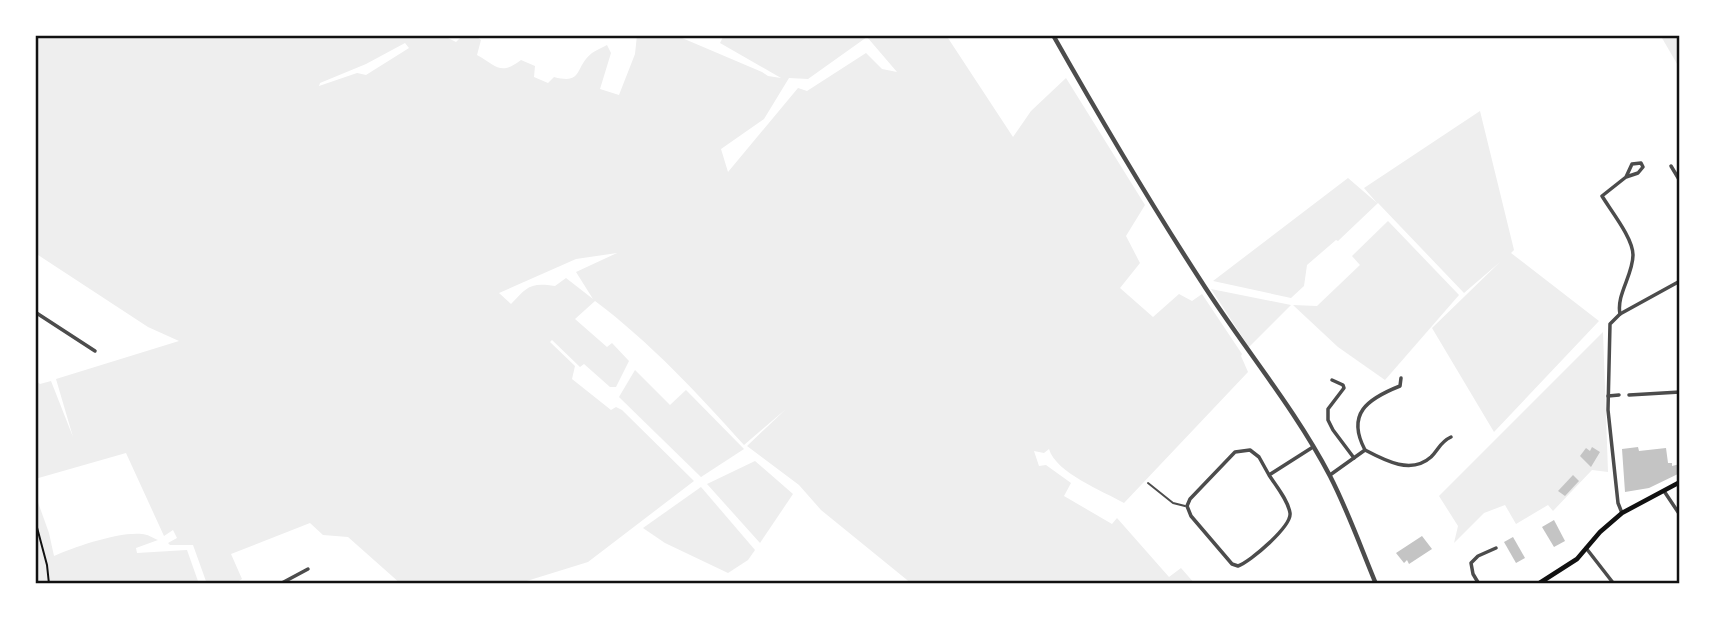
<svg xmlns="http://www.w3.org/2000/svg" width="1715" height="619" font-family="Merriweather,serif">
	<rect width="100%" height="100%" fill="#fff"/>
	<!-- green -->
	<g fill="#eee" fill-rule="evenodd">
		<path d="M35,35H442L456,42L463,35H474L481,40L477,55C497,66 500,76 521,60L535,66L534,77L548,83L554,77C584,85 574,67 592,53C596,50 602,48 607,45L611,53L600,89L619,95L635,54L637,35H675L762,72L768,76L781,78L720,43L724,35H946L1013,137L1031,111L1066,78L1145,205L1126,236L1140,263L1120,288L1153,317L1179,294L1192,301L1202,294L1242,354L1241,356L1248,372L1124,503C1103,491 1056,473 1049,449L1044,453L1034,451L1039,466L1046,465L1071,483L1064,496L1112,524L1117,518L1169,577L1181,568L1195,584H912L821,510L799,485L747,446L786,409L744,445C698,394 650,342 595,301L575,319L607,347L612,343L629,361L616,387H610L584,364L580,367L552,340L550,342L575,366L572,379L611,410L616,407L622,410L694,481L588,562L517,584H401L348,537L323,535L310,523L231,554L242,579L234,584H207L193,545H170L168,543L177,538L173,530L164,536L126,453L35,479V380L40,384L51,381L73,437L56,379L179,341L148,327L35,253ZM867,37L897,72L882,69L866,53L807,91L798,88L728,172L721,149L764,119L789,78L808,79ZM405,43L409,48L366,75L357,73L319,86L320,83L366,64ZM617,253L576,272L593,299L566,278L555,286C530,282 527,287 511,304L499,293L576,259Z"/>
		<path d="M1661,35H1680V69L1662,38Z"/>
		<path d="M1480,111L1514,250L1511,253L1599,321L1494,432L1432,328L1500,262L1464,293L1378,203L1338,241L1336,240L1307,265L1304,286L1291,298L1213,281L1348,178L1377,203L1364,188Z"/>
		<path d="M1388,221L1459,295L1385,380L1338,347L1293,305L1317,306L1360,265L1352,256Z"/>
		<path d="M1211,289L1291,305L1249,347Z"/>
		<path d="M1603,332L1608,472L1592,470L1553,511L1548,505L1516,524L1505,505L1484,513L1454,543L1458,526L1439,496Z"/>
		<path d="M635,370L670,405L686,390L744,449L701,477L619,397Z"/>
		<path d="M755,461L793,494L760,543L707,484Z"/>
		<path d="M701,487L755,550L748,560L728,573L665,543L643,528Z"/>
		<path d="M35,494L49,533L54,556C73,547 121,531 142,534C147,534 153,538 158,540L136,548L137,553L187,550L199,584H35Z"/>
	</g>
	<!-- building -->
	<g fill="#c4c4c4">
		<path d="M1592,447L1600,452L1591,467L1580,456L1586,448L1590,451Z"/>
		<path d="M1638,447L1639,451L1666,448L1668,463H1672V466L1680,464V473L1649,488L1625,492L1622,449Z"/>
		<path d="M1573,475L1579,481L1565,496L1558,491Z"/>
		<path d="M1554,520L1565,541L1554,547L1542,527Z"/>
		<path d="M1422,536L1432,549L1409,564L1407,560L1404,563L1396,553Z"/>
		<path d="M1513,537L1525,558L1516,563L1504,542Z"/>
	</g>
	<g fill="none" stroke-linecap="round" stroke-linejoin="round">
		<!-- path -->
		<path stroke="#111" stroke-width="2" d="M35,520L47,565L49,584"/>
		<!-- service -->
		<path stroke="#4c4c4c" stroke-width="2" d="M1148,483L1173,503L1185,506"/>
		<!-- minor -->
		<g stroke="#4c4c4c" stroke-width="3.5">
			<path d="M1671,166L1680,181"/>
			<path d="M35,312L95,351"/>
			<path d="M1620,314C1616,295 1633,275 1633,255C1633,238 1611,211 1602,196L1626,177L1638,173L1643,167L1641,163L1632,164L1626,177"/>
			<path d="M1401,378L1400,386C1367,399 1346,414 1365,450C1384,460 1411,475 1431,457C1439,449 1440,442 1451,437"/>
			<path d="M1332,380L1343,385L1344,388L1328,409V420L1333,430L1354,458"/>
			<path d="M1629,395L1680,392"/>
			<path d="M1608,396L1619,395"/>
			<path d="M1269,475C1276,486 1288,500 1290,513C1292,526 1250,562 1238,566L1232,564L1191,516L1187,506L1190,499L1235,452L1250,450L1259,457L1269,475L1313,447"/>
			<path d="M1330,475L1365,450"/>
			<path d="M1664,491L1680,515"/>
			<path d="M1622,513L1618,503L1608,410L1610,324L1620,314L1680,281"/>
			<path d="M1586,548L1614,584"/>
			<path d="M280,584L308,569"/>
			<path d="M797,584H806"/>
			<path d="M1479,584L1473,574L1471,563L1478,556L1496,548"/>
		</g>
		<!-- tertiary -->
		<path stroke="#4c4c4c" stroke-width="4.5" d="M1053,35C1100,118 1149,201 1201,281C1243,347 1294,407 1330,476C1348,511 1361,548 1376,584"/>
		<!-- secondary -->
		<path stroke="#111" stroke-width="4.5" d="M1538,584L1577,559L1600,532L1622,513L1680,482"/>
	</g>
	<!-- border -->
	<rect width="1715" height="619" fill="none" stroke="#ffffff" stroke-width="74"/>
	<rect x="37" y="37" width="1641" height="545" fill="none" stroke="#111" stroke-width="2.5"/>
</svg>
